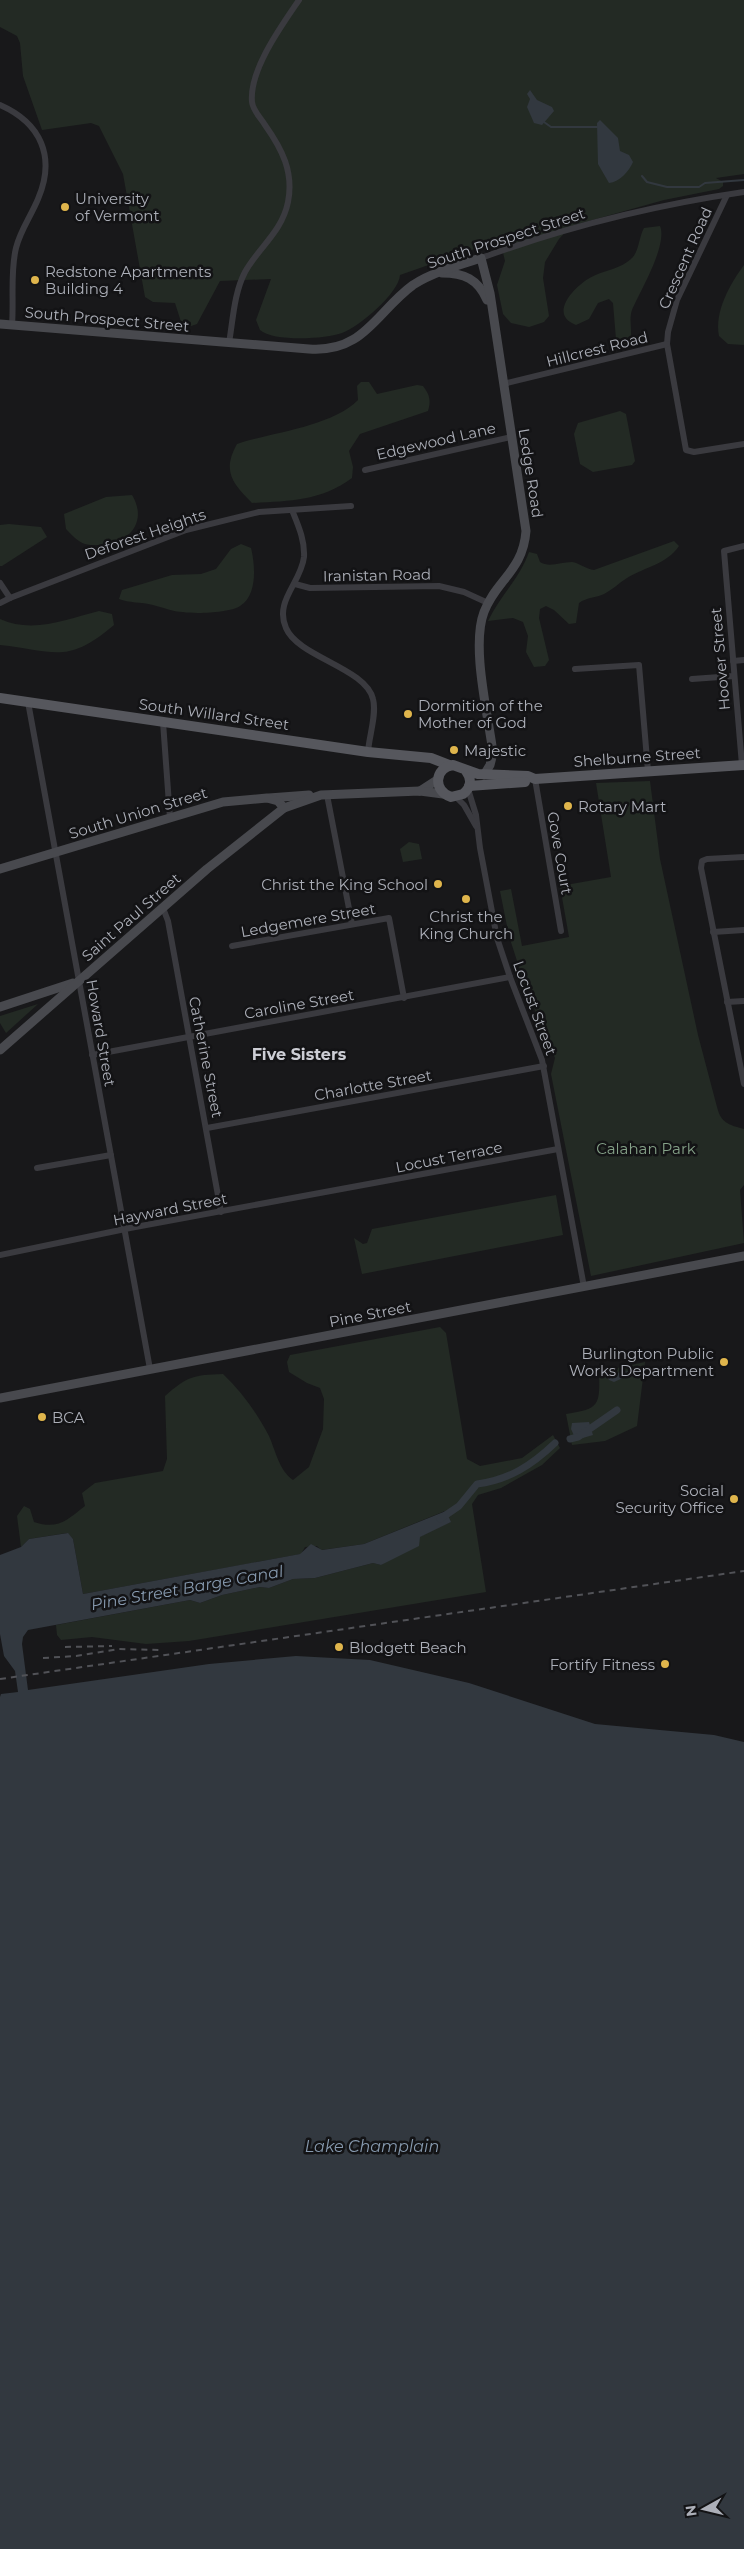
<svg xmlns="http://www.w3.org/2000/svg" width="744" height="2549" font-family="Montserrat,sans-serif">
	<rect width="100%" height="100%" fill="#18181a"/>
	<!-- green -->
	<g fill="#232a24">
		<path d="M0,0H744V174L716,178L723,182V186L719,189L664,200L571,226L559,239L545,262L543,278L549,316L544,322L529,327L511,323L503,314L497,285L505,261L500,240L400,275C399,293 359,327 342,333C326,339 273,342 260,330L256,320L271,279L220,281L197,324L185,328L182,325L175,303L153,302L145,297L123,174L99,126L91,123L42,130L23,76L20,43L17,36L0,27Z"/>
		<path d="M660,226C668,245 640,291 632,310C628,321 634,333 629,344H621L616,339L613,303L609,299L598,303L589,319L576,325C549,315 572,289 588,279C602,270 621,270 633,257C639,250 639,237 644,228Z"/>
		<path d="M744,265V345L728,344L719,336C714,312 730,284 744,265Z"/>
		<path d="M361,382H369L377,394L417,385L423,386C430,395 431,401 428,411L360,434L349,451L353,467L352,478C321,501 289,501 252,503C232,483 222,471 237,444C273,432 331,427 358,400L357,386Z"/>
		<path d="M620,411L626,414L635,461L632,465L593,472L580,464L574,434L578,423Z"/>
		<path d="M132,495C149,523 127,546 97,545C93,545 88,545 85,544C78,542 71,534 66,529L64,514L106,497Z"/>
		<path d="M9,524L41,527L47,537L2,566H0V525Z"/>
		<path d="M674,541L679,546C667,564 645,567 627,578C619,583 612,590 604,594C596,598 587,597 579,603L576,623L569,624L554,610L546,606L540,609L539,618L549,660L545,666L534,667L526,652L528,636L523,622L513,618L488,621C500,596 520,578 529,552L537,554L540,562C549,568 561,562 572,562C579,563 586,569 594,570Z"/>
		<path d="M241,544L251,548C255,564 258,595 240,606C230,613 195,614 183,612C173,612 162,607 153,605C141,602 129,603 119,599L122,590L172,575L201,574L216,569L231,549Z"/>
		<path d="M99,611L112,614L114,625C67,665 55,651 0,645V619C33,634 67,619 99,611Z"/>
		<path d="M650,781L660,859L698,1035L717,1107C721,1123 729,1125 744,1129V1185L740,1190L744,1243L591,1276L551,1074L555,1058L526,989L509,936L500,891L511,889L522,946L569,937L560,886L611,877L596,783Z"/>
		<path d="M409,842L419,844L422,859L403,862L400,849Z"/>
		<path d="M38,1004L6,1033L0,1023V1016Z"/>
		<path d="M556,1195L563,1235L362,1274L354,1238L363,1244L367,1243L372,1229Z"/>
		<path d="M440,1327L446,1333L467,1459L480,1466L522,1458L553,1435L560,1448L542,1465L501,1488L478,1495L472,1504L486,1592L189,1641L146,1644L92,1637L61,1640L57,1635L56,1625L190,1600L200,1603L222,1595L260,1587L269,1588L293,1579L315,1578L373,1563L381,1565L419,1537L450,1522L445,1511L364,1544L321,1550L317,1546L305,1547L301,1554L83,1594L73,1539L67,1533L29,1539L21,1547L17,1516L24,1506L30,1509L34,1522C58,1530 67,1520 85,1506L82,1493L95,1483L163,1471L167,1459L165,1396C188,1376 193,1375 223,1374C242,1392 257,1413 269,1436C276,1452 279,1470 293,1480L309,1467L323,1429L324,1399L320,1388L307,1383L289,1372L287,1362L290,1355Z"/>
		<path d="M645,1362L637,1426L605,1441L572,1445L566,1414C600,1409 600,1405 599,1372Z"/>
	</g>
	<!-- water -->
	<g fill="#32383f">
		<path d="M530,90L537,100L552,107L554,111L542,125L534,123L527,107L530,99L527,94Z"/>
		<path d="M600,120L618,138L620,151L629,155L633,162C629,171 620,182 609,183L598,164L597,123Z"/>
		<path d="M643,1369L614,1382L609,1380L604,1371L616,1373Z"/>
		<path d="M589,1422L593,1435L576,1440L571,1429L572,1423Z"/>
		<path d="M446,1511L451,1522L420,1537L419,1546L381,1565L373,1563L315,1578L293,1579L269,1588L260,1587L222,1595L200,1603L190,1600L28,1630L23,1637L22,1644L28,1690L209,1664L296,1656L370,1660L469,1683L595,1724L714,1735L744,1742V2549H0V1697L1,1694L18,1692L15,1671L4,1656L0,1634V1555L21,1547L29,1539L68,1533L73,1539L83,1594L300,1554L311,1544L322,1550L364,1544Z"/>
	</g>
	<g fill="none" stroke-linecap="round" stroke-linejoin="round">
		<!-- stream -->
		<g stroke="#32383f" stroke-width="2">
			<path d="M544,122L551,127H597"/>
			<path d="M642,176L647,182L667,187H699L705,183L744,180"/>
		</g>
		<!-- canal -->
		<g stroke="#32383f" stroke-width="7">
			<path d="M570,1439L578,1437L617,1410"/>
			<path d="M440,1519L459,1506L477,1484C509,1480 532,1465 555,1443"/>
		</g>
		<!-- street -->
		<g stroke="#3a3a3f" stroke-width="6">
			<path d="M0,105C41,123 56,157 38,199C31,216 20,231 16,248C10,272 14,300 12,325"/>
			<path d="M727,195L677,300L668,332L667,344L686,450L694,452L744,444"/>
			<path d="M481,258C566,227 655,205 744,192"/>
			<path d="M229,343C233,320 234,293 245,272C259,247 282,232 288,202C294,172 282,149 265,125C261,118 253,111 252,102C249,70 282,25 299,0"/>
			<path d="M503,384L667,344"/>
			<path d="M365,470L511,437"/>
			<path d="M292,510C298,525 305,540 304,557C301,583 274,601 286,628C298,657 366,668 373,699C377,714 369,736 368,752"/>
			<path d="M0,583L10,598L0,603"/>
			<path d="M295,584L310,588L439,586L464,592L488,603"/>
			<path d="M10,598L186,530L259,512L351,506"/>
			<path d="M733,661L744,660"/>
			<path d="M575,669L639,665L648,771"/>
			<path d="M692,679L734,676"/>
			<path d="M28,702L150,1369"/>
			<path d="M163,722L170,818"/>
			<path d="M742,765L724,551L744,546"/>
			<path d="M535,779L561,931"/>
			<path d="M468,789L476,815L480,848L497,938L510,977L542,1060L584,1287"/>
			<path d="M327,795L352,924"/>
			<path d="M456,797L464,805L476,826"/>
			<path d="M744,857L707,859L702,861L701,868L744,1084"/>
			<path d="M163,908L168,921L221,1212"/>
			<path d="M713,932L744,930"/>
			<path d="M232,946L389,918L404,998"/>
			<path d="M727,1002L744,1001"/>
			<path d="M92,1055L510,977"/>
			<path d="M207,1128L544,1066"/>
			<path d="M37,1168L111,1155"/>
			<path d="M0,1255L130,1228L558,1149"/>
		</g>
		<!-- secondary -->
		<g stroke="#48494e" stroke-width="9">
			<path d="M442,273C464,273 478,279 487,300"/>
			<path d="M0,324L309,349C364,353 376,312 413,285C433,272 459,265 481,258L490,293L526,531C523,571 496,580 484,612C471,646 488,714 493,753L490,765L484,775"/>
			<path d="M420,791L437,780"/>
			<path d="M269,798L309,795"/>
			<path d="M0,869L223,802L267,798L278,801L284,808"/>
			<path d="M0,1007L73,983"/>
			<path d="M0,1050L207,869L284,808L321,795L420,791L443,794"/>
			<path d="M0,1398L744,1256"/>
		</g>
		<!-- primary -->
		<g stroke="#56575d" stroke-width="10">
			<path d="M0,698L368,752L431,758L449,765"/>
			<path d="M466,771C472,779 471,788 463,794L451,797C433,791 434,768 453,765L478,774L528,776L535,779L744,765"/>
			<path d="M469,786L525,782"/>
		</g>
		<!-- rail -->
		<g stroke="#515257" stroke-width="2" stroke-dasharray="6 5" stroke-linecap="butt">
			<path d="M65,1647L112,1646"/>
			<path d="M43,1658L76,1656L119,1649L160,1650"/>
			<path d="M0,1679L744,1571"/>
		</g>
	</g>
	<!-- markers -->
	<g fill="#dfb54c" stroke="#131315" stroke-width="2">
		<circle cx="65" cy="207" r="5"/>
		<circle cx="35" cy="280" r="5"/>
		<circle cx="408" cy="714" r="5"/>
		<circle cx="454" cy="750" r="5"/>
		<circle cx="568" cy="806" r="5"/>
		<circle cx="438" cy="884" r="5"/>
		<circle cx="466" cy="899" r="5"/>
		<circle cx="724" cy="1362" r="5"/>
		<circle cx="42" cy="1417" r="5"/>
		<circle cx="734" cy="1499" r="5"/>
		<circle cx="339" cy="1647" r="5"/>
		<circle cx="665" cy="1664" r="5"/>
	</g>
	<g text-anchor="middle" dominant-baseline="central" stroke-width="5" stroke-linejoin="round" paint-order="stroke">
		<!-- poi labels -->
		<g font-size="15" fill="#acafb8" stroke="#131315" text-anchor="start">
			<text x="75" y="198">University<tspan x="75" dy="17">of Vermont</tspan></text>
			<text x="45" y="271">Redstone Apartments<tspan x="45" dy="17">Building 4</tspan></text>
			<text x="418" y="705">Dormition of the<tspan x="418" dy="17">Mother of God</tspan></text>
			<text x="464" y="750">Majestic</text>
			<text x="578" y="806">Rotary Mart</text>
			<text x="428" y="884" text-anchor="end">Christ the King School</text>
			<text x="466" y="916" text-anchor="middle">Christ the<tspan x="466" dy="17">King Church</tspan></text>
			<text x="714" y="1353" text-anchor="end">Burlington Public<tspan x="714" dy="17">Works Department</tspan></text>
			<text x="52" y="1417">BCA</text>
			<text x="724" y="1490" text-anchor="end">Social<tspan x="724" dy="17">Security Office</tspan></text>
			<text x="349" y="1647">Blodgett Beach</text>
			<text x="655" y="1664" text-anchor="end">Fortify Fitness</text>
		</g>
		<!-- street labels -->
		<g font-size="15" fill="#acafb8" stroke="#131315">
			<text transform="translate(506 238) rotate(-18)">South Prospect Street</text>
			<text transform="translate(685 258) rotate(-66)">Crescent Road</text>
			<text transform="translate(107 319) rotate(5)">South Prospect Street</text>
			<text transform="translate(597 349) rotate(-14)">Hillcrest Road</text>
			<text transform="translate(436 441) rotate(-13)">Edgewood Lane</text>
			<text transform="translate(531 473) rotate(81)">Ledge Road</text>
			<text transform="translate(145 534) rotate(-19)">Deforest Heights</text>
			<text transform="translate(377 575) rotate(-1)">Iranistan Road</text>
			<text transform="translate(720 659) rotate(-95)">Hoover Street</text>
			<text transform="translate(214 714) rotate(8)">South Willard Street</text>
			<text transform="translate(637 757) rotate(-4)">Shelburne Street</text>
			<text transform="translate(138 813) rotate(-17)">South Union Street</text>
			<text transform="translate(560 853) rotate(80)">Gove Court</text>
			<text transform="translate(131 917) rotate(-41)">Saint Paul Street</text>
			<text transform="translate(308 920) rotate(-10)">Ledgemere Street</text>
			<text transform="translate(299 1004) rotate(-10)">Caroline Street</text>
			<text transform="translate(535 1008) rotate(70)">Locust Street</text>
			<text transform="translate(101 1033) rotate(80)">Howard Street</text>
			<text transform="translate(206 1057) rotate(79)">Catherine Street</text>
			<text transform="translate(373 1085) rotate(-10)">Charlotte Street</text>
			<text transform="translate(449 1157) rotate(-11)">Locust Terrace</text>
			<text transform="translate(170 1209) rotate(-11)">Hayward Street</text>
			<text transform="translate(370 1314) rotate(-11)">Pine Street</text>
		</g>
		<!-- park labels -->
		<g font-size="15" fill="#85a188" stroke="#131315">
			<text x="646" y="1148">Calahan Park</text>
		</g>
		<!-- neighbourhood labels -->
		<g font-size="16" font-weight="bold" fill="#cdced5" stroke="#131315">
			<text x="299" y="1054">Five Sisters</text>
		</g>
		<!-- water labels -->
		<g font-size="16" font-style="italic" fill="#879aaf" stroke="#131315">
			<text transform="translate(187 1588) rotate(-10)">Pine Street Barge Canal</text>
			<text x="372" y="2146">Lake Champlain</text>
		</g>
	</g>
	<!-- north arrow -->
	<g transform="translate(704 2509) rotate(262)" stroke="#131315" stroke-width="4" paint-order="stroke">
	<path d="M0-4L9 19L0 12L-9 19Z" fill="#acafb8"/>
	<text y="-8" font-size="14" font-weight="bold" text-anchor="middle" fill="#acafb8">N</text>
	</g>
</svg>
